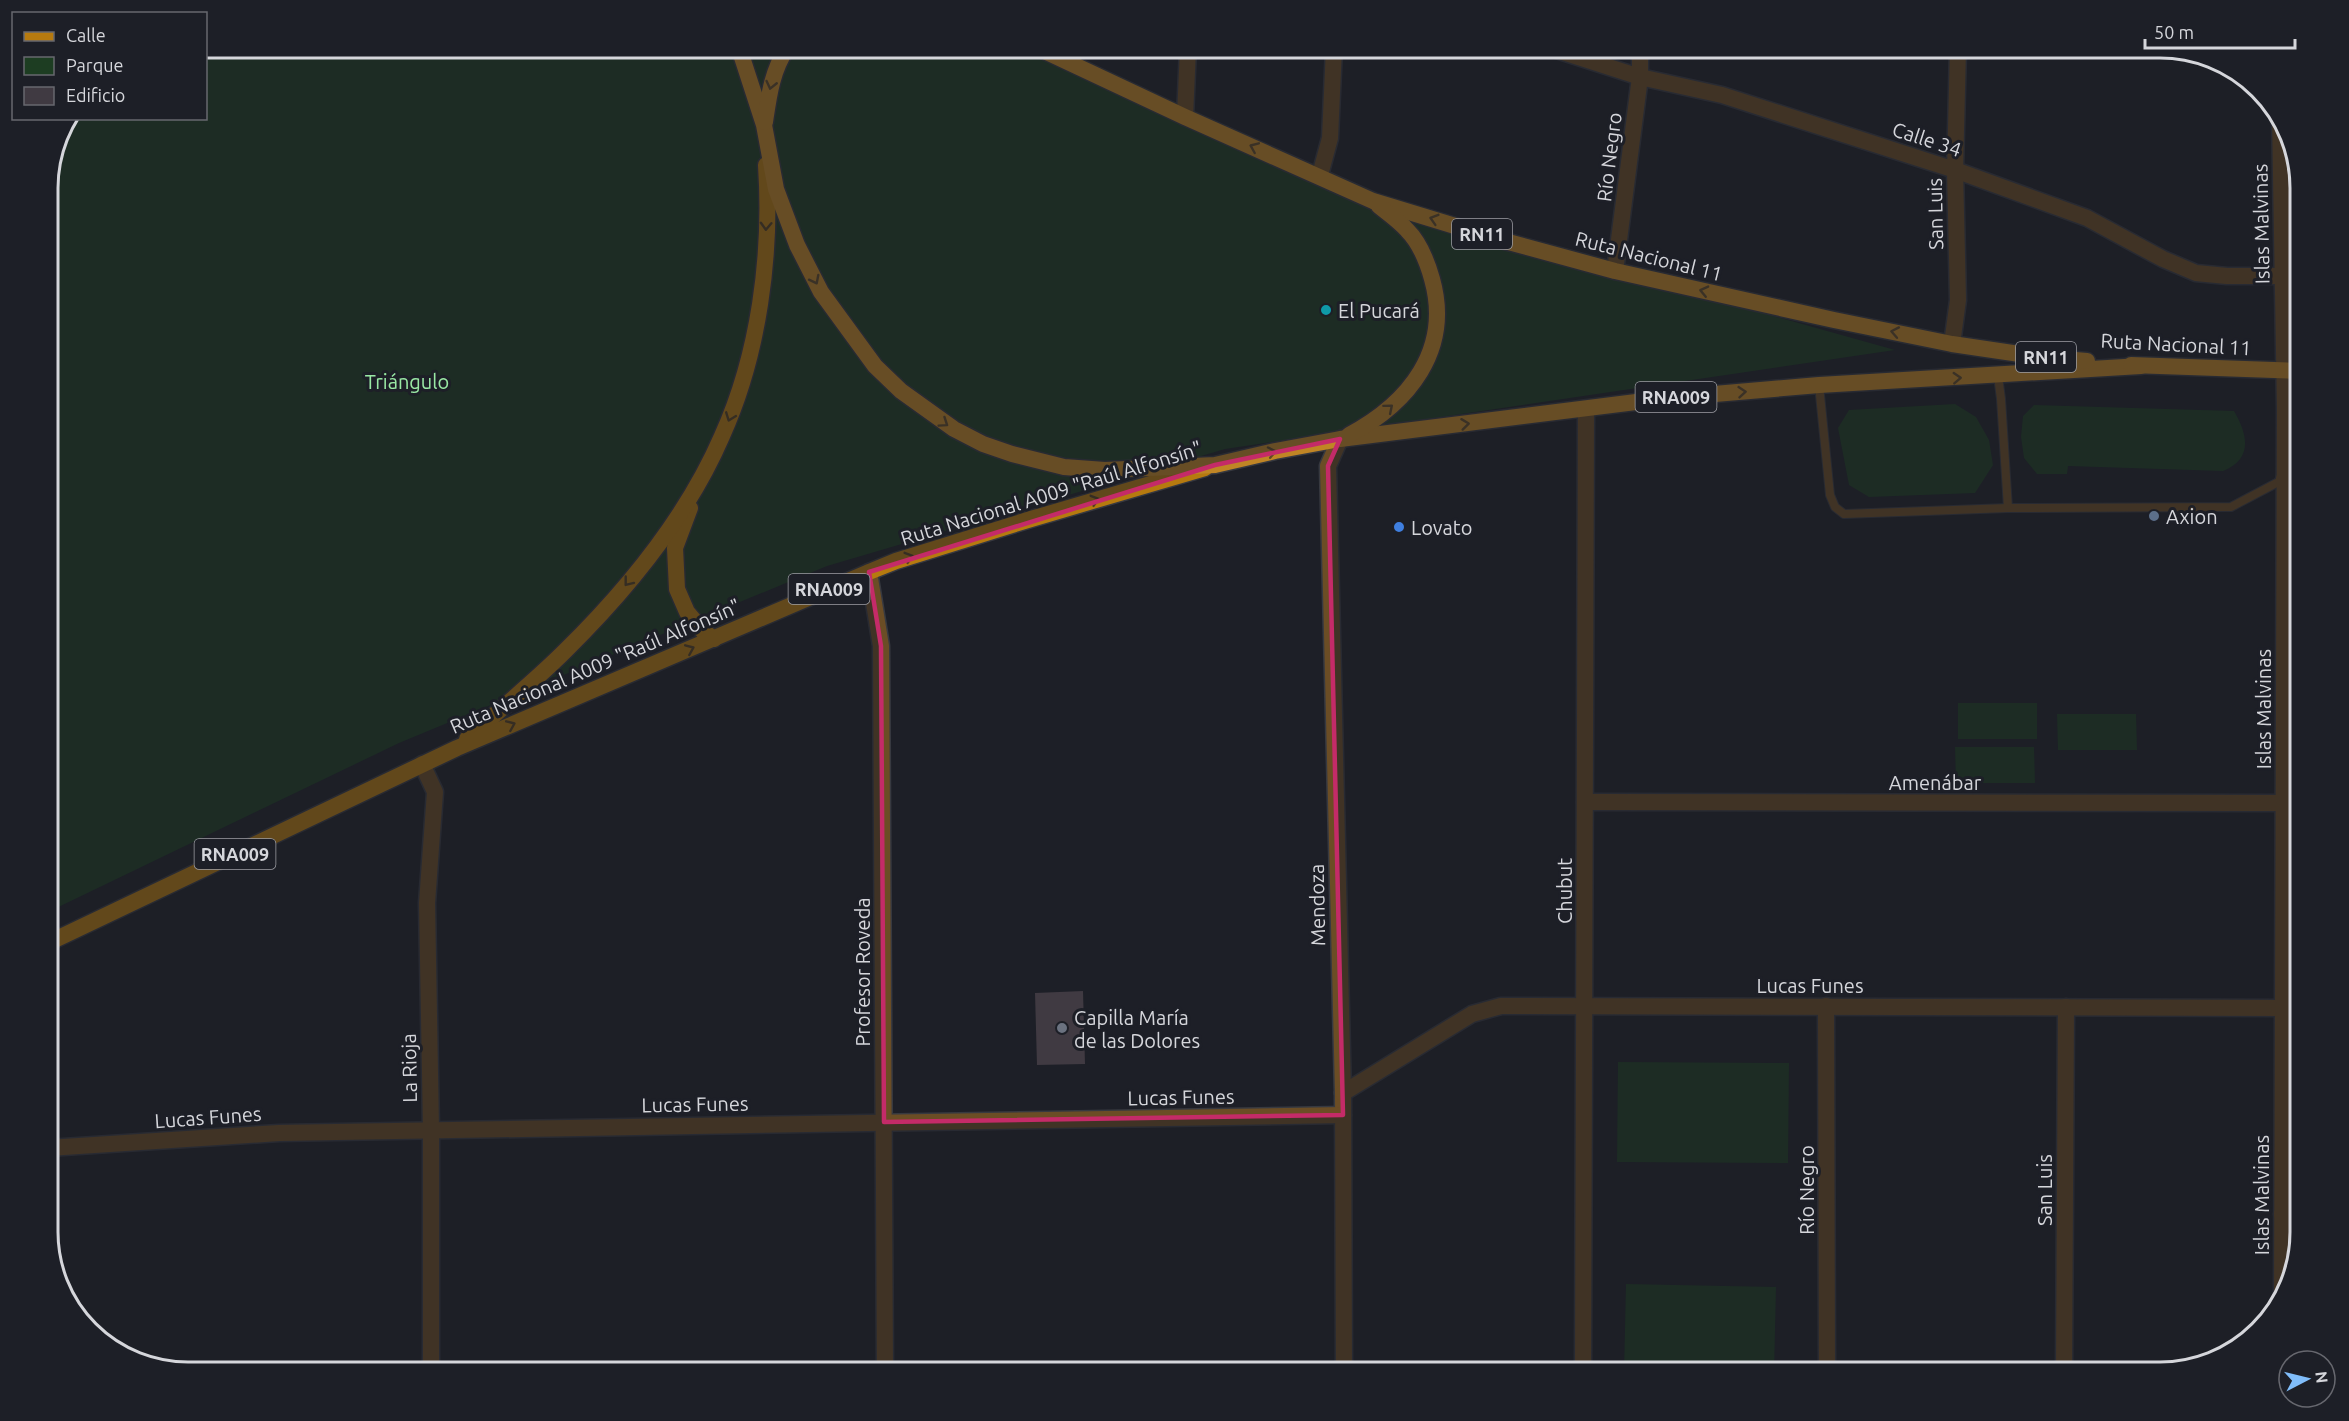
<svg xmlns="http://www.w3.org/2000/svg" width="2349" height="1421" font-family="Ubuntu,sans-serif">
	<rect width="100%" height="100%" fill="#1d1f27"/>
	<!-- green -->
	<g fill="#1d3d22">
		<path d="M206,48H1040L1320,175L1501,240L1895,350L1225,449L827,566L399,743L48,912V180L62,127L68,119L206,118Z"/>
		<path d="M1955,404L1976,417L1989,440L1993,465L1975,493L1869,497L1849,485L1838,428L1849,410Z"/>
		<path d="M2034,405L2234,411C2248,435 2253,459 2223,471L2068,466L2067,474H2037L2024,458L2021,437L2023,416Z"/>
		<rect x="1958" y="703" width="79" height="36"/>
		<path d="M2057,714H2136L2137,750H2058Z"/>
		<path d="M1955,747H2034L2035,783H1956Z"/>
		<path d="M1618,1062L1789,1063L1788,1163L1617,1162Z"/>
		<path d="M1626,1284L1776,1287L1774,1373H1624Z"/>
	</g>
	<!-- building -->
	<path fill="#403a42" d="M1083,991L1085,1064L1037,1065L1035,993Z"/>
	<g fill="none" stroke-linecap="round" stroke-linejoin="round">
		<!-- service casing -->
		<g stroke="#373940" stroke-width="10">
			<g id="service">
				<path d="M2286,302L2301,283"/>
				<path d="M1998,376L2001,399L2008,508"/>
				<path d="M1819,385L1830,495L1835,507L1844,514L2008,508L2231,507L2284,479"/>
			</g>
		</g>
		<!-- minor casing -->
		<g stroke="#373940" stroke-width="19">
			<g id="minor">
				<path d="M1550,48L1640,77L1722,95L1955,170L2087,218L2163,259L2196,273L2227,276H2284"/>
				<path d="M1185,117L1188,48"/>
				<path d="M1320,175L1330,138L1334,48"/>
				<path d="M1615,271L1640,77V48"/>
				<path d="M1952,344L1958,300L1955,170L1958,48"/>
				<path d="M1340,439L1328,466L1343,1093L1344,1373"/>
				<path d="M2284,479H2301"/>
				<path d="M869,572L881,646L885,1373"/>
				<path d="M422,764L435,792L427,903L431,1129V1373"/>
				<path d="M1585,802L2284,803"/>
				<path d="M1826,1006L1827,1373"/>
				<path d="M1343,1093L1472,1014L1501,1006L2301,1008"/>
				<path d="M48,1148L279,1133L1343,1115"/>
				<path d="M2282,1214H2301"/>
				<path d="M381,1373L885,1370L1129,1373"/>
				<path d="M1583,1373L1586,409"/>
				<path d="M2064,1373L2066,1007"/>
			</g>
		</g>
		<!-- tertiary casing -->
		<g stroke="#373940" stroke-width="19">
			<path id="tertiary" d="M2280,116L2285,408L2282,1302"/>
		</g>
		<!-- primary casing -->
		<g stroke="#373940" stroke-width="19">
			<g id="primary">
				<path d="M690,508L675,548L677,589L687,612L703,631L714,639"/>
				<path d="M467,739C499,710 534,682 565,651C627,590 687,517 722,436C759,354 772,255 766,165"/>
				<path d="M48,943L457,748L869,572L896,561L1031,519L1205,468"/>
			</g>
		</g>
		<!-- trunk casing -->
		<g stroke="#373940" stroke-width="19">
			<g id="trunk">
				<path d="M739,48L764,125L776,189L797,245L821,292L875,366L901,391L954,429L983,444L1012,454L1064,467L1105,470L1215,465L1275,451L1340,439L1668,398L1819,385L2141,366"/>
				<path d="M1038,48L1185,117L1373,201L1501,240L1615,271L1834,320L1952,344L2040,357L2087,361"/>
				<path d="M765,122C769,95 772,71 787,48"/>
				<path d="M2131,365L2301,371"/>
				<path d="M1349,435C1409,403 1452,350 1432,279C1427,261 1420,243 1407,230C1399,221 1389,214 1379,206"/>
			</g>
		</g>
		<!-- service -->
		<use href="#service" stroke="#6b4d25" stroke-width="8"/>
		<!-- minor -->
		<use href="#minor" stroke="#6b4d25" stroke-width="16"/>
		<!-- tertiary -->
		<use href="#tertiary" stroke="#6b4d25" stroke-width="16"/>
		<!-- primary -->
		<use href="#primary" stroke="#b67a0f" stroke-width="16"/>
		<!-- trunk -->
		<use href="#trunk" stroke="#c08525" stroke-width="16"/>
	</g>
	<!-- one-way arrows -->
	<defs><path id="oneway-chevron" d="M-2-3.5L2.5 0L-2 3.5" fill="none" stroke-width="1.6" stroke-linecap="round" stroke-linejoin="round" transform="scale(1.5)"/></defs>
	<g stroke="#5e4826">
		<use href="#oneway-chevron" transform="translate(771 85) rotate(103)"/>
		<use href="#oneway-chevron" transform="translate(1254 147) rotate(-157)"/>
		<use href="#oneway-chevron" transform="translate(1434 219) rotate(-163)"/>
		<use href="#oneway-chevron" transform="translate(815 280) rotate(63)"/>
		<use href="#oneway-chevron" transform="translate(1704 291) rotate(-167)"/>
		<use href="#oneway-chevron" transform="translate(1895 332) rotate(-169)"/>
		<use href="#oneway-chevron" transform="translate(1957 378) rotate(-3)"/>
		<use href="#oneway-chevron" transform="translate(1742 392) rotate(-5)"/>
		<use href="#oneway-chevron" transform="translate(1389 408) rotate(-40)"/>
		<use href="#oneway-chevron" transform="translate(944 423) rotate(34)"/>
		<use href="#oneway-chevron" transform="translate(1465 424) rotate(-7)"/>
		<use href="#oneway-chevron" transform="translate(1272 452) rotate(-12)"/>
	</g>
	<g stroke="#533f1f">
		<use href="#oneway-chevron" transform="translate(766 226) rotate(92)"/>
		<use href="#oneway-chevron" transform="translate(730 417) rotate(111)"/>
		<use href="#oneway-chevron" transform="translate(1095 500) rotate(-16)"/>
		<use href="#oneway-chevron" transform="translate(909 557) rotate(-17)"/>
		<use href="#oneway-chevron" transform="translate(628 582) rotate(128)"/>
		<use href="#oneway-chevron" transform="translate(690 649) rotate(-23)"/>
		<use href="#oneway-chevron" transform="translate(511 725) rotate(-23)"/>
	</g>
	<!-- marked area -->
	<path d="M0 0H2349V1421H0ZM1340,439L1328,466L1343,1115L884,1122L881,646L869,572L1215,465Z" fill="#1d1f27" fill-opacity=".55" fill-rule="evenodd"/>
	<path fill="none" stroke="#c42b68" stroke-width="4.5" stroke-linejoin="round" d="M1340,439L1328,466L1343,1115L884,1122L881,646L869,572L1215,465Z"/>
	<!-- markers -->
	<circle fill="#0f9aa8" stroke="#1d1f27" stroke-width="2" cx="1326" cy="310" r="6"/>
	<circle fill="#5c6f8a" stroke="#1d1f27" stroke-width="2" cx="2154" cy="516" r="6"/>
	<circle fill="#3f7fe0" stroke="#1d1f27" stroke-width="2" cx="1399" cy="527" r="6"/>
	<circle fill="#6b7280" stroke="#1d1f27" stroke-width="2" cx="1062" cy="1028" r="6"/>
	<g text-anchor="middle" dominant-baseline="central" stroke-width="6" stroke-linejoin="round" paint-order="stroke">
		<!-- shield labels -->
		<g fill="#1d1f27" stroke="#9e9fa5" stroke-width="1.5">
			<rect x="1452" y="219" width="60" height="30" rx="4.5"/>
			<rect x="2016" y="342" width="60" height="30" rx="4.5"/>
			<rect x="1635.5" y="382" width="81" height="30" rx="4.5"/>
			<rect x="788.5" y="574" width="81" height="30" rx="4.5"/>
			<rect x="194.5" y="839" width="81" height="30" rx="4.5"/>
		</g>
		<g font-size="18" font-weight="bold" fill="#d5d6db">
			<text x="1482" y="234">RN11</text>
			<text x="2046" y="357">RN11</text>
			<text x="1676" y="397">RNA009</text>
			<text x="829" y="589">RNA009</text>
			<text x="235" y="854">RNA009</text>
		</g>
		<!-- street labels -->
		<g font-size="20" fill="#d5d6db" stroke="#1d1f27">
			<text transform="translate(1927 139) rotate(18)">Calle 34</text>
			<text transform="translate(1609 157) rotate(-83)">Río Negro</text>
			<text transform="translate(1935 214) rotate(-91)">San Luis</text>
			<text transform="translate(2261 224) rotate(-91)">Islas Malvinas</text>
			<text transform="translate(1649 256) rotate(14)">Ruta Nacional 11</text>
			<text transform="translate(2176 344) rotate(3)">Ruta Nacional 11</text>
			<text transform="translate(1051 493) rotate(-17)">Ruta Nacional A009 "Raúl Alfonsín"</text>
			<text transform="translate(595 666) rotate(-23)">Ruta Nacional A009 "Raúl Alfonsín"</text>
			<text transform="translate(2263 709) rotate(-90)">Islas Malvinas</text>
			<text x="1935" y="782">Amenábar</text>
			<text transform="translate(1564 891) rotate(-90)">Chubut</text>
			<text transform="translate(1317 905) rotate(-91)">Mendoza</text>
			<text transform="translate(862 972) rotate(-90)">Profesor Roveda</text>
			<text x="1810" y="985">Lucas Funes</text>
			<text transform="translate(409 1068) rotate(-91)">La Rioja</text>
			<text transform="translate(1181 1097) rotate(-1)">Lucas Funes</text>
			<text transform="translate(695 1104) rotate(-1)">Lucas Funes</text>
			<text transform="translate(208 1117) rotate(-4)">Lucas Funes</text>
			<text transform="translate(1806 1190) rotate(-90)">Río Negro</text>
			<text transform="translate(2044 1190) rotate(-90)">San Luis</text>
			<text transform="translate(2261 1195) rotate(-90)">Islas Malvinas</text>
		</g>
		<!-- poi labels -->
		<g font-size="20" fill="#d5d6db" stroke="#1d1f27" text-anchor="start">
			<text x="1338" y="310">El Pucará</text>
			<text x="2166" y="516">Axion</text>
			<text x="1411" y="527">Lovato</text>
			<text x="1074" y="1017">Capilla María<tspan x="1074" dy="23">de las Dolores</tspan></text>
		</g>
		<!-- park labels -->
		<g font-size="20" fill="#99e8a4" stroke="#1d1f27">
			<text x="407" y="381">Triángulo</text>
		</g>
	</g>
	<!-- crop -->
	<path d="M0 0H2349V1421H0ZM188 58H2160A130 130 0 0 1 2290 188V1232A130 130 0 0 1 2160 1362H188A130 130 0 0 1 58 1232V188A130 130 0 0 1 188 58Z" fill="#1d1f27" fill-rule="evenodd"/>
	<path fill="none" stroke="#d5d6db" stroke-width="3" d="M188 58H2160A130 130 0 0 1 2290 188V1232A130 130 0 0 1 2160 1362H188A130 130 0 0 1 58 1232V188A130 130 0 0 1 188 58Z"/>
	<!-- legend -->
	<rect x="12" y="12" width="195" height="108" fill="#1d1f27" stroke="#67686f" stroke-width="1.5"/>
	<rect x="24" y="32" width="30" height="9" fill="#b67a0f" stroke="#67686f" stroke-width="1.5"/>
	<text x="66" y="42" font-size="18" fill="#d5d6db">Calle</text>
	<rect x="24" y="57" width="30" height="18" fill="#1d3d22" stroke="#67686f" stroke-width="1.5"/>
	<text x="66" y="72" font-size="18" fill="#d5d6db">Parque</text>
	<rect x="24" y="87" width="30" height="18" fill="#403a42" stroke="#67686f" stroke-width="1.5"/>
	<text x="66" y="102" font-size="18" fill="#d5d6db">Edificio</text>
	<!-- north arrow -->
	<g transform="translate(2307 1379) rotate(83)"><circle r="28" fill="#1d1f27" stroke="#67686f" stroke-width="1.5"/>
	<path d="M0-4.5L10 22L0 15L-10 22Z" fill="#80bdfa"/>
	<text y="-9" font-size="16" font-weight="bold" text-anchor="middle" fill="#d5d6db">N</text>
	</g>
	<!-- scale -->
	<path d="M2145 39v9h150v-9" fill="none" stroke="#d5d6db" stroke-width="3"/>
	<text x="2154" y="39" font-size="18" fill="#d5d6db" stroke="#1d1f27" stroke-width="4.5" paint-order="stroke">50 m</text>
</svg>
